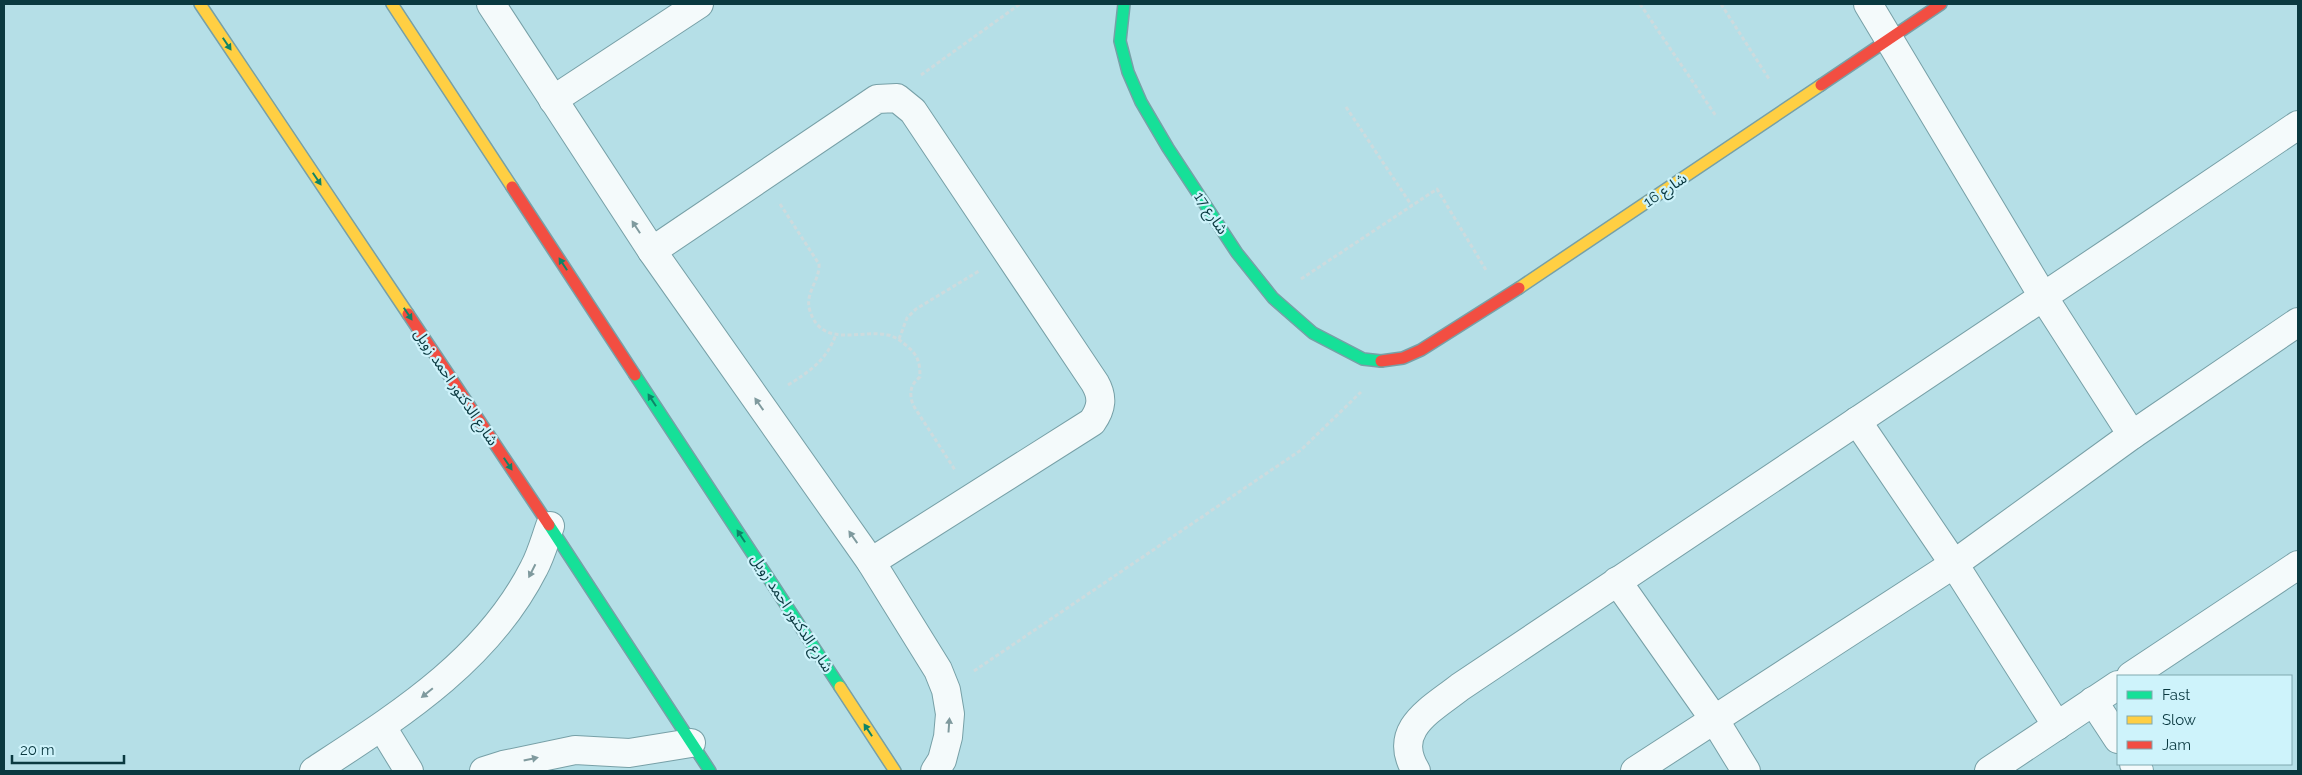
<svg xmlns="http://www.w3.org/2000/svg" width="2302" height="775" font-family="Raleway,'Noto Sans Arabic',sans-serif">
	<rect width="100%" height="100%" fill="#b5dfe7"/>
	<g fill="none" stroke-linecap="round" stroke-linejoin="round">
		<!-- street casing -->
		<g stroke="#77a0a7" stroke-width="30">
			<g id="street">
				<path d="M491,4L652,251L871,562L938,670L946,690L950,714L948,737L942,760L935,771"/>
				<path d="M1868,4L2044,298L2132,435"/>
				<path d="M553,100L699,4"/>
				<path d="M652,251L877,99L897,98L913,111L1095,383C1103,397 1102,408 1092,422L871,562"/>
				<path d="M1857,421L1954,564L2057,726"/>
				<path d="M1617,581L1714,719L1746,771"/>
				<path d="M2131,676L2298,565"/>
				<path d="M2093,701L2118,739"/>
				<path d="M382,727L409,771"/>
				<path d="M2134,764L2139,771"/>
				<path d="M314,771C398,716 487,661 534,568C541,555 545,540 550,526"/>
				<path d="M484,771L503,765L575,750L629,753L691,743"/>
				<path d="M1416,771C1391,729 1431,710 1460,687C1739,498 2020,314 2298,125"/>
				<path d="M1635,771L1954,564L2132,435L2298,322"/>
				<path d="M1989,771L2118,685"/>
			</g>
		</g>
		<!-- fast casing -->
		<g stroke="#77a0a7" stroke-width="14">
			<g id="fast">
				<path d="M1124,4L1120,41L1128,72L1141,102L1168,148L1237,253L1273,298L1313,333L1363,359L1381,361"/>
				<path d="M635,375L840,687"/>
				<path d="M549,525L710,771"/>
			</g>
		</g>
		<!-- slow casing -->
		<g stroke="#77a0a7" stroke-width="14">
			<g id="slow">
				<path d="M200,4L408,314"/>
				<path d="M392,4L512,187"/>
				<path d="M1519,288L1821,85"/>
				<path d="M840,687L895,771"/>
			</g>
		</g>
		<!-- jam casing -->
		<g stroke="#77a0a7" stroke-width="14">
			<g id="jam">
				<path d="M1821,85L1941,4"/>
				<path d="M512,187L635,375"/>
				<path d="M408,314L549,525"/>
				<path d="M1381,361L1403,358L1421,350L1519,288"/>
			</g>
		</g>
		<!-- path -->
		<g stroke="#cddbde" stroke-width="3" stroke-dasharray="4 2.5" stroke-linecap="butt">
			<path d="M1640,4L1716,116"/>
			<path d="M1721,4L1769,79"/>
			<path d="M921,75L1020,4"/>
			<path d="M1346,107L1412,206"/>
			<path d="M780,204L819,264C820,281 804,293 810,311C822,349 861,329 888,335C896,337 901,341 907,346C918,355 920,363 920,377C910,385 909,393 913,405L955,470"/>
			<path d="M1301,279L1437,189L1486,270"/>
			<path d="M899,339L907,318L916,309L979,271"/>
			<path d="M788,385C810,371 827,360 836,334"/>
			<path d="M974,671L1301,450L1361,392"/>
		</g>
		<!-- street -->
		<use href="#street" stroke="#f4fafb" stroke-width="28"/>
		<!-- fast -->
		<use href="#fast" stroke="#16e098" stroke-width="11"/>
		<!-- slow -->
		<use href="#slow" stroke="#ffcf43" stroke-width="11"/>
		<!-- jam -->
		<use href="#jam" stroke="#f24e42" stroke-width="11"/>
	</g>
	<!-- one-way arrows -->
	<defs><path id="oneway-solid" d="M-6-.8H1V-3.2L6.5 0L1 3.2V.8H-6Z" transform="scale(1.25)"/></defs>
	<g fill="#0f8468">
		<use href="#oneway-solid" transform="translate(227 44) rotate(56)"/>
		<use href="#oneway-solid" transform="translate(317 179) rotate(56)"/>
		<use href="#oneway-solid" transform="translate(563 264) rotate(-123)"/>
		<use href="#oneway-solid" transform="translate(408 314) rotate(56)"/>
		<use href="#oneway-solid" transform="translate(652 400) rotate(-123)"/>
		<use href="#oneway-solid" transform="translate(508 464) rotate(56)"/>
		<use href="#oneway-solid" transform="translate(741 536) rotate(-123)"/>
		<use href="#oneway-solid" transform="translate(868 730) rotate(-123)"/>
	</g>
	<g fill="#7f9a9e">
		<use href="#oneway-solid" transform="translate(636 227) rotate(-123)"/>
		<use href="#oneway-solid" transform="translate(759 404) rotate(-125)"/>
		<use href="#oneway-solid" transform="translate(853 537) rotate(-125)"/>
		<use href="#oneway-solid" transform="translate(532 571) rotate(117)"/>
		<use href="#oneway-solid" transform="translate(427 693) rotate(141)"/>
		<use href="#oneway-solid" transform="translate(949 725) rotate(-86)"/>
		<use href="#oneway-solid" transform="translate(531 759) rotate(-12)"/>
	</g>
	<g text-anchor="middle" dominant-baseline="central" stroke-width="4.5" stroke-linejoin="round" paint-order="stroke">
		<!-- street labels -->
		<g font-size="15" fill="#0a3940" stroke="#cef3fb">
			<text transform="translate(1665 190) rotate(-34)">شارع 16</text>
			<text transform="translate(1211 213) rotate(56)">شارع 17</text>
			<text transform="translate(456 387) rotate(56)">شارع الدكتور احمد زويل</text>
			<text transform="translate(792 613) rotate(57)">شارع الدكتور احمد زويل</text>
		</g>
	</g>
	<!-- border -->
	<rect width="2302" height="775" fill="none" stroke="#0a3940" stroke-width="10"/>
	<!-- legend -->
	<rect x="2117" y="675" width="175" height="90" fill="#cef3fb" stroke="#80a9b0"/>
	<rect x="2127" y="691" width="25" height="8" fill="#16e098" stroke="#80a9b0"/>
	<text x="2162" y="700" font-size="15" fill="#0a3940">Fast</text>
	<rect x="2127" y="716" width="25" height="8" fill="#ffcf43" stroke="#80a9b0"/>
	<text x="2162" y="725" font-size="15" fill="#0a3940">Slow</text>
	<rect x="2127" y="741" width="25" height="8" fill="#f24e42" stroke="#80a9b0"/>
	<text x="2162" y="750" font-size="15" fill="#0a3940">Jam</text>
	<!-- scale -->
	<path d="M12 755v8h112v-8" fill="none" stroke="#0a3940" stroke-width="2.5"/>
	<text x="20" y="755" font-size="15" fill="#0a3940" stroke="#cef3fb" stroke-width="4" paint-order="stroke">20 m</text>
</svg>
